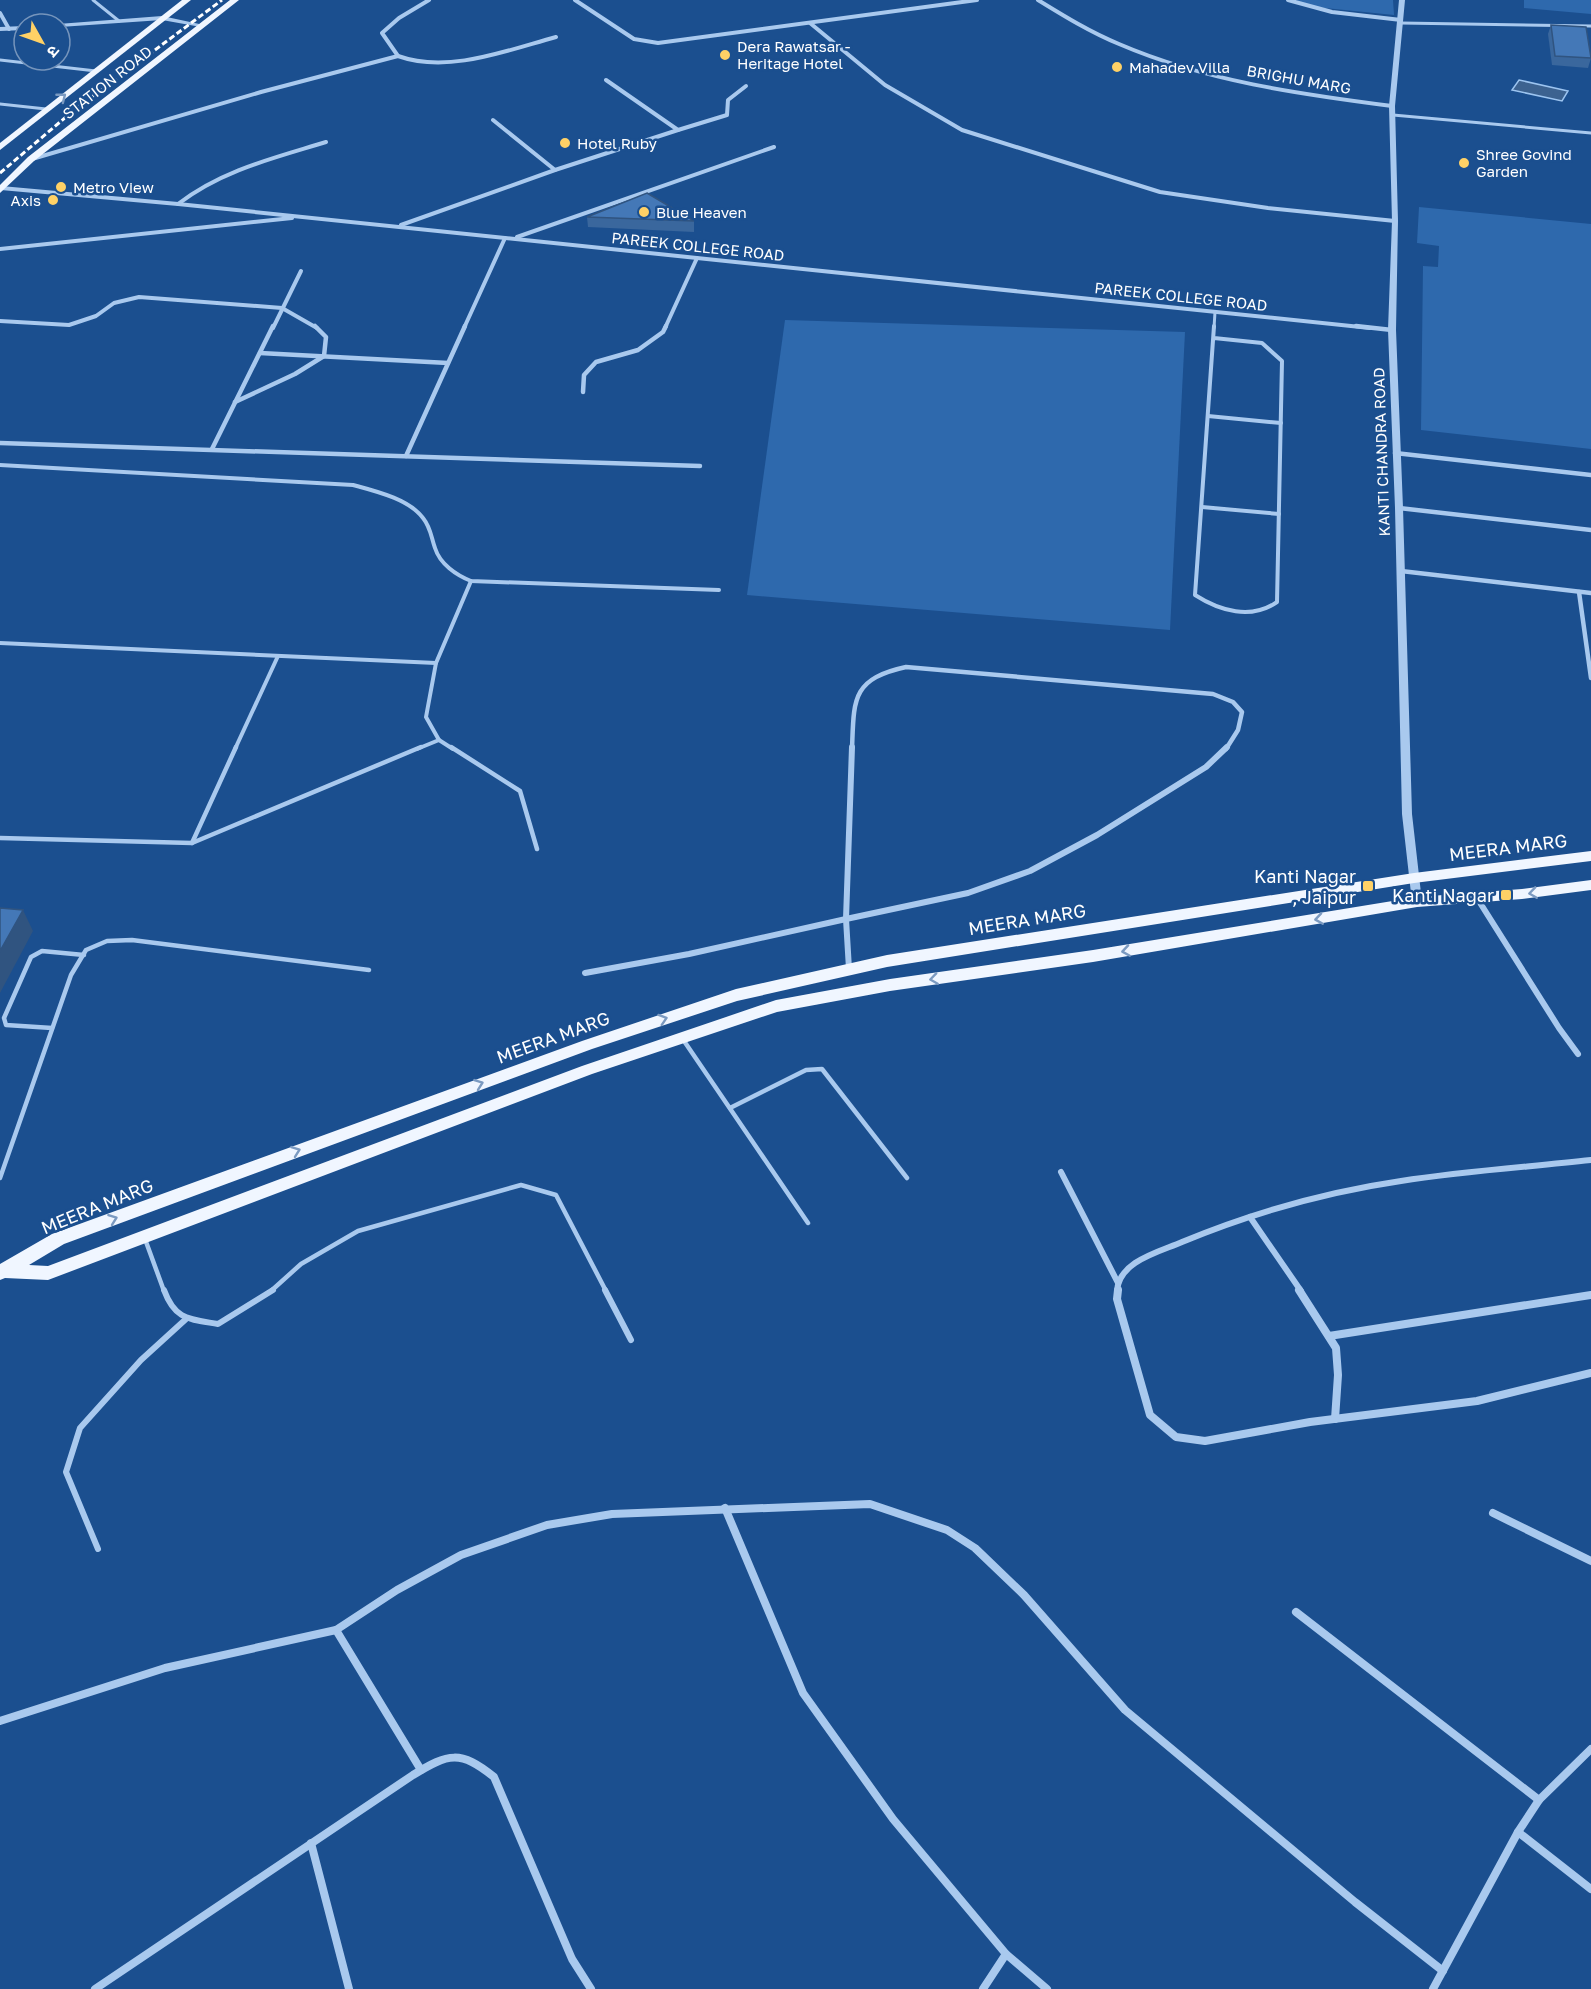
<svg xmlns="http://www.w3.org/2000/svg" width="1591" height="1989" font-family="'Golos Text','Noto Sans Devanagari',sans-serif">
	<rect width="100%" height="100%" fill="#1b4f8f"/>
	<!-- green -->
	<g fill="#2e69ad">
		<path d="M1295,0H1393L1394,15L1315,7Z"/>
		<path d="M1524,0H1591V14L1524,8Z"/>
		<path d="M1419,207L1591,224V449L1421,430L1423,266L1438,267L1439,246L1417,243Z"/>
		<path d="M785,320L1185,332L1170,630L747,595Z"/>
	</g>
	<!-- water -->
	<path fill="#3c6290" stroke="#9cc4f0" stroke-width="1.5" d="M1519,80L1568,91L1562,101L1512,90Z"/>
	<g fill="none" stroke-linecap="round" stroke-linejoin="round">
		<!-- service-far3 -->
		<g stroke="#a9c9ee" stroke-width="3">
			<path d="M93,0L119,21"/>
			<path d="M1401,23L1591,26"/>
			<path d="M0,60L96,71"/>
			<path d="M0,104L46,109"/>
			<path d="M1393,115L1591,133"/>
			<path d="M1214,328L1215,312"/>
		</g>
		<!-- service-far2 -->
		<g stroke="#a9c9ee" stroke-width="4">
			<path d="M1214,326L1195,595C1220,611 1251,620 1277,602L1282,361L1262,343L1214,338"/>
			<path d="M1208,416L1281,423"/>
			<path d="M0,465L353,485C375,491 409,499 423,518C431,528 431,537 435,548C440,564 456,575 471,581L719,590"/>
			<path d="M1202,507L1279,514"/>
			<path d="M0,643L436,663"/>
			<path d="M439,740L453,749"/>
			<path d="M235,749L278,656"/>
			<path d="M417,749L439,740L426,717L436,663L471,581"/>
		</g>
		<!-- service-far1 -->
		<g stroke="#a9c9ee" stroke-width="4.5">
			<path d="M451,747L520,791L537,849"/>
			<path d="M0,838L192,843L421,747"/>
			<path d="M192,843L236,747"/>
			<path d="M52,1028L6,1025L4,1018L31,957L42,951L84,955"/>
			<path d="M682,1038L808,1223"/>
			<path d="M730,1108L806,1070L822,1069L907,1178"/>
			<path d="M0,1178L71,975L86,950L107,941L132,940L369,970"/>
			<path d="M145,1239L164,1291"/>
			<path d="M271,1291L301,1264L358,1231L521,1185L556,1195L606,1291"/>
		</g>
		<!-- service -->
		<g stroke="#a9c9ee" stroke-width="6">
			<path d="M164,1290C175,1320 189,1319 218,1324L273,1290"/>
			<path d="M605,1290L631,1340"/>
			<path d="M98,1549L66,1472L80,1428L141,1360L186,1319"/>
		</g>
		<!-- minor-far3 -->
		<g stroke="#a9c9ee" stroke-width="4">
			<path d="M429,0L399,18L382,33L398,56C448,74 508,50 556,37"/>
			<path d="M575,0L634,39L658,43L977,0"/>
			<path d="M1038,0C1064,16 1090,32 1119,44C1205,81 1299,94 1392,106"/>
			<path d="M1288,0L1332,12L1401,20"/>
			<path d="M0,13L9,29"/>
			<path d="M810,23L885,85L962,130L1160,192L1268,208L1395,221"/>
			<path d="M493,120L555,170"/>
			<path d="M678,130L727,115L728,100L746,86"/>
			<path d="M32,159L261,92L398,56"/>
			<path d="M1,188L178,204L1370,328"/>
			<path d="M178,204C222,170 274,158 326,142"/>
			<path d="M401,225L555,170L678,130L606,80"/>
			<path d="M517,237L774,147"/>
			<path d="M0,249L292,218"/>
			<path d="M0,321L69,325L96,316L114,303L139,297L282,308L317,328"/>
			<path d="M273,328L301,271"/>
			<path d="M464,328L505,238"/>
			<path d="M665,328L697,258"/>
		</g>
		<!-- minor-far2 -->
		<g stroke="#a9c9ee" stroke-width="4.5">
			<path d="M1356,326L1392,330"/>
			<path d="M260,353L448,363"/>
			<path d="M583,392L584,375L596,362L638,350L663,332L666,326"/>
			<path d="M235,402L295,374L324,356L326,337L315,326"/>
			<path d="M0,443L700,466"/>
			<path d="M212,449L273,326"/>
			<path d="M1395,453L1591,475"/>
			<path d="M406,456L465,326"/>
			<path d="M1399,508L1591,530"/>
			<path d="M1401,571L1591,593"/>
			<path d="M1579,592L1591,678"/>
			<path d="M852,749C854,700 851,679 906,667L1213,694L1233,702L1242,712L1238,730L1226,749"/>
		</g>
		<!-- minor-far1 -->
		<g stroke="#a9c9ee" stroke-width="6">
			<path d="M1477,898L1559,1028L1578,1054"/>
			<path d="M846,919L849,969"/>
			<path d="M846,919L852,747"/>
			<path d="M846,919L968,893L1030,871L1097,835L1206,767L1227,747"/>
			<path d="M585,973L689,954L846,919"/>
			<path d="M1061,1172L1118,1283"/>
			<path d="M1250,1217L1301,1291"/>
			<path d="M1117,1291C1119,1261 1159,1252 1182,1242C1252,1213 1326,1192 1401,1181C1464,1171 1528,1167 1591,1160"/>
		</g>
		<!-- minor -->
		<g stroke="#a9c9ee" stroke-width="8">
			<path d="M1118,1290L1117,1299L1150,1415L1176,1437L1205,1441L1310,1422L1477,1401L1591,1373"/>
			<path d="M1299,1290L1336,1348L1338,1375L1335,1419"/>
			<path d="M1329,1336L1591,1295"/>
			<path d="M725,1508L803,1693L893,1819L1006,1954L1047,1989"/>
			<path d="M1493,1513L1591,1561"/>
			<path d="M1296,1612L1539,1800"/>
			<path d="M336,1630L397,1590L461,1555L547,1525L612,1514L870,1504L947,1530L975,1548L1024,1595L1125,1710L1355,1902L1443,1971"/>
			<path d="M0,1721L165,1668L336,1630L421,1770"/>
			<path d="M1518,1832L1591,1889"/>
			<path d="M311,1843L349,1989"/>
			<path d="M95,1989L413,1775C449,1753 460,1750 494,1777L572,1959L591,1989"/>
			<path d="M983,1989L1006,1954"/>
			<path d="M1433,1989L1518,1832L1539,1800L1591,1749"/>
		</g>
		<!-- tertiary -->
		<g fill="#a9c9ee" fill-rule="evenodd">
			<path d="M1399,0H1405L1395,106L1398,221L1396,330L1403,508L1412,814L1422,902L1417,906L1412,902L1402,814L1395,508L1388,330L1392,221L1389,106Z"/>
			<path d="M162,16L204,25L201,27L162,20L60,27V24H58Z"/>
			<path d="M24,26V30L0,31V27Z"/>
		</g>
		<!-- primary -->
		<g fill="#f0f6ff" fill-rule="evenodd">
			<path d="M182,0H191L0,150V143Z"/>
			<path d="M230,0H239L34,161L0,193V185L28,157Z"/>
			<path d="M1591,851V861L1414,883L887,967L737,1001L592,1049L64,1244L29,1265L48,1266L582,1066L776,1000L890,979L1093,950L1417,897L1522,889L1591,880V890L1522,899L1417,907L1093,962L890,991L777,1012L592,1074L48,1280L5,1278L0,1280V1264L52,1234L582,1041L736,989L887,955L1414,873Z"/>
		</g>
		<!-- rail -->
		<path stroke="#fff" stroke-width="3" stroke-dasharray="6 3" stroke-linecap="butt" d="M0,173L73,111L222,0"/>
	</g>
	<!-- wall -->
	<g fill="#3a679d">
		<path d="M1551,25L1591,58L1588,68L1552,65L1548,34Z"/>
		<path d="M587,217L694,221V232L588,227Z"/>
	</g>
	<!-- shaded-wall -->
	<path fill="#305480" d="M23,910L33,931L0,993V951Z"/>
	<!-- building -->
	<g fill="#4478b7" stroke="#305480" stroke-width="1.5">
		<path d="M1551,25L1586,27L1591,58L1555,56Z"/>
		<path d="M647,193L694,221L587,217Z"/>
		<path d="M0,908L23,910L0,951Z"/>
	</g>
	<!-- one-way arrows -->
	<defs><path id="oneway-chevron" d="M-2-3.5L2.5 0L-2 3.5" fill="none" stroke-width="1.6" stroke-linecap="round" stroke-linejoin="round" transform="scale(1.5)"/></defs>
	<g stroke="#7b9ac1">
		<use href="#oneway-chevron" transform="translate(62 97) rotate(-38)"/>
		<use href="#oneway-chevron" transform="translate(1533 893) rotate(172)"/>
		<use href="#oneway-chevron" transform="translate(1319 919) rotate(171)"/>
		<use href="#oneway-chevron" transform="translate(1126 951) rotate(171)"/>
		<use href="#oneway-chevron" transform="translate(934 979) rotate(172)"/>
		<use href="#oneway-chevron" transform="translate(663 1019) rotate(-18)"/>
		<use href="#oneway-chevron" transform="translate(479 1084) rotate(-20)"/>
		<use href="#oneway-chevron" transform="translate(296 1151) rotate(-20)"/>
		<use href="#oneway-chevron" transform="translate(113 1219) rotate(-20)"/>
	</g>
	<!-- markers -->
	<g fill="#ffd166" stroke="#1b4f8f" stroke-width="2">
		<circle cx="725" cy="55" r="6"/>
		<circle cx="1117" cy="67" r="6"/>
		<circle cx="565" cy="143" r="6"/>
		<circle cx="1464" cy="163" r="6"/>
		<circle cx="61" cy="187" r="6"/>
		<circle cx="53" cy="200" r="6"/>
		<circle cx="644" cy="212" r="6"/>
		<rect x="1362" y="880" width="12" height="12" rx="3"/>
		<rect x="1500" y="889" width="12" height="12" rx="3"/>
	</g>
	<g text-anchor="middle" dominant-baseline="central" stroke-width="5" stroke-linejoin="round" paint-order="stroke">
		<!-- far-poi labels -->
		<g font-size="15" fill="#fff" stroke="#1b4f8f" text-anchor="start">
			<text x="737" y="46">Dera Rawatsar -<tspan x="737" dy="17">Heritage Hotel</tspan></text>
			<text x="1129" y="67">Mahadev Villa</text>
			<text x="577" y="143">Hotel Ruby</text>
			<text x="1476" y="154">Shree Govind<tspan x="1476" dy="17">Garden</tspan></text>
			<text x="73" y="187">Metro View</text>
			<text x="41" y="200" text-anchor="end">Axis</text>
			<text x="656" y="212">Blue Heaven</text>
		</g>
		<!-- far-street labels -->
		<g font-size="15" fill="#fff" stroke="#1b4f8f">
			<text transform="translate(1299 79) rotate(10)">BRIGHU MARG</text>
			<text transform="translate(107 82) rotate(-38)">STATION ROAD</text>
			<text transform="translate(698 246) rotate(6)">PAREEK COLLEGE ROAD</text>
			<text transform="translate(1181 296) rotate(6)">PAREEK COLLEGE ROAD</text>
			<text transform="translate(1381 452) rotate(-92)">KANTI CHANDRA ROAD</text>
		</g>
		<!-- street labels -->
		<g font-size="18" fill="#fff" stroke="#1b4f8f">
			<text transform="translate(1508 847) rotate(-7)">MEERA MARG</text>
			<text transform="translate(1027 919) rotate(-9)">MEERA MARG</text>
			<text transform="translate(553 1037) rotate(-20)">MEERA MARG</text>
			<text transform="translate(97 1206) rotate(-22)">MEERA MARG</text>
		</g>
		<!-- poi labels -->
		<g font-size="18" fill="#fff" stroke="#1b4f8f" text-anchor="end">
			<text x="1356" y="876">Kanti Nagar<tspan x="1356" dy="21">, Jaipur</tspan></text>
			<text x="1494" y="895">Kanti Nagar</text>
		</g>
	</g>
	<!-- north arrow -->
	<g transform="translate(42 42) rotate(130)"><circle r="28" fill="#1b4f8f" stroke="#7695bc" stroke-width="1.5"/>
	<path d="M0-4.5L10 22L0 15L-10 22Z" fill="#ffd166"/>
	<text y="-9" font-size="16" font-weight="bold" text-anchor="middle" fill="#ffffff">उ</text>
	</g>
</svg>
